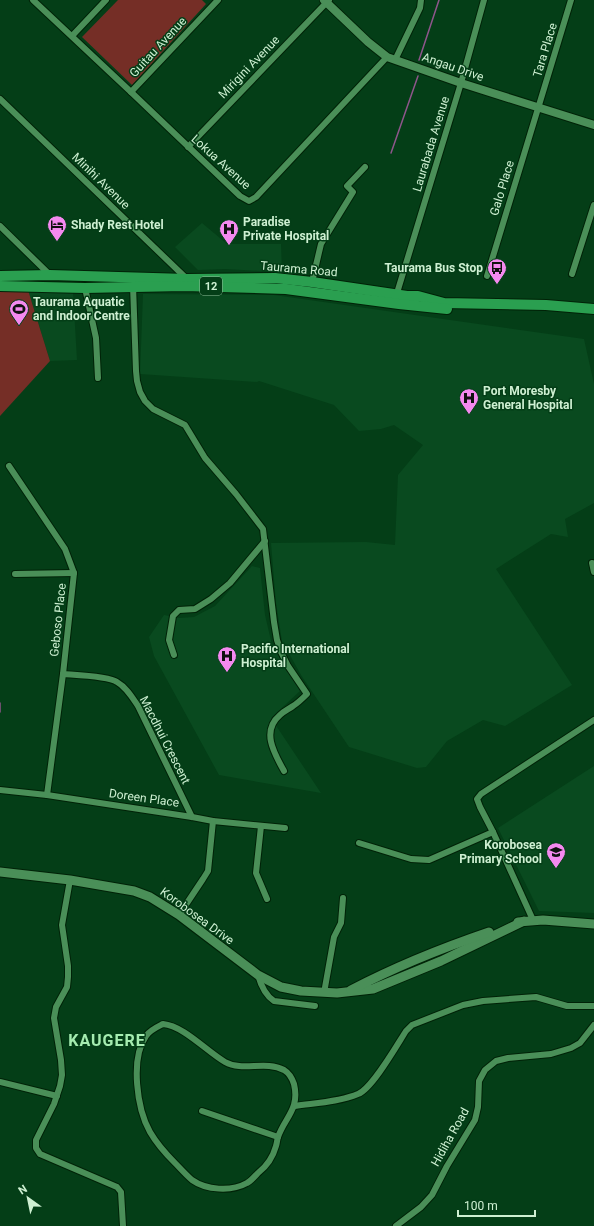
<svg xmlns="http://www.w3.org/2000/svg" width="594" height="1226" font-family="Roboto,sans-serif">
	<rect width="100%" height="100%" fill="#043e17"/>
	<!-- built -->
	<g fill="#094a1f">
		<path d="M202,223L227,244H281L282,272L225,269L198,270L175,247Z"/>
		<path d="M28,290L73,292L77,360L50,361Z"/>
		<path d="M143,294L274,295L584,339L594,384V503L565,519L568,537L551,534L496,569L572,685L505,726L483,720L447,741L426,767L417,768L349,747L301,675L282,641L276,603L271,543L366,542L395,545L398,475L423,445L394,425L381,429L359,431L334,405L259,381L257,382L140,374Z"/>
		<path d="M252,566L260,568L265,615L272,645L300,691L271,718L321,793L219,775L154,656L149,637L164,615L180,618L194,617L215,606Z"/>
		<path d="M594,766V913L539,911L498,828Z"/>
	</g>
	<!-- green -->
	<g fill="#752e26">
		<path d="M118,0H202L206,4L132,85L82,37Z"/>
		<path d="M0,289L28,290L50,361L0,416Z"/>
	</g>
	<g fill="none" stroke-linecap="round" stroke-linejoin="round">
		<!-- stream -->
		<g stroke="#8e568b" stroke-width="1.5">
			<path d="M419,60L439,0"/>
			<path d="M391,153L418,76"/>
			<path d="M0,703V712"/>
		</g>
		<!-- minor casing -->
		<g stroke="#002207" stroke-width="8">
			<g id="minor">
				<path d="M33,0L131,92L240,196L249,201L256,197L387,57"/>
				<path d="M72,36L106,0"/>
				<path d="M395,60L420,8L421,0"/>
				<path d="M131,92L218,0"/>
				<path d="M0,99L187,279"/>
				<path d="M188,147L329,0"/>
				<path d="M0,226L50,275"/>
				<path d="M572,274L594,205"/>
				<path d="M487,276L571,0"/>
				<path d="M312,282L321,244L353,192L347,186L365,167"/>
				<path d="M133,285L136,371L137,381L140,392L145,401L153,409L185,425L205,458L236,494L263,529L274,622L277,640L281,652L288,666L307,694C303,698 298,703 293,706C289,709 284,711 280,715C261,731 274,753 284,771"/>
				<path d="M85,288L96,338L98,378"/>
				<path d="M397,293L461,83L484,0"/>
				<path d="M9,466L65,549L74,573L63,674L47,795"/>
				<path d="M592,563L594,572"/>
				<path d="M15,574L74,573"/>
				<path d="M174,655L169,640L173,616L179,610L195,609L211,599L230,583L265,541"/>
				<path d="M63,674C75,675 108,676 117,682C126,687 132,697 138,706L192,817"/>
				<path d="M0,790L47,795L192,817L213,821L285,828"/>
				<path d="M261,826L256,873L267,899"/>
				<path d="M493,832L480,807L477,799L481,794L594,720"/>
				<path d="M359,843L411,859L429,860L493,832L533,920"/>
				<path d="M70,880L62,925L68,966V977L67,987L56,1007L54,1018L61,1060L62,1075L60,1086L54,1104L36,1140V1148L40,1154L117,1187L121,1192L123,1226"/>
				<path d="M179,915L203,879L208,871L213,821"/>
				<path d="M258,975C261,986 265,995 274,1001L315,1006"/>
				<path d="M324,993L334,937L341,923L343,898"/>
				<path d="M163,1024C184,1026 206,1051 225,1062C243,1072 265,1060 284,1070C289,1073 292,1078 294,1084C300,1109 285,1117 278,1137C277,1140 277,1143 276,1146C273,1157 267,1166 258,1173C255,1176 251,1181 247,1183C231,1192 206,1190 192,1180C186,1175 180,1168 175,1163C165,1153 157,1144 150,1132C137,1109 130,1059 146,1036C150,1030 157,1027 163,1024Z"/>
				<path d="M0,1082L57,1096"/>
				<path d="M295,1106C315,1103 339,1102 358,1094C372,1089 397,1045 406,1031L412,1025L463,1005L483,1001L536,997L567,1006H594"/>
				<path d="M202,1111L278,1137"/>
				<path d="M396,1226L421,1207L432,1195L447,1166L475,1120L478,1107L479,1081L485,1070L496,1061L508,1058L551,1054L571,1048L580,1043L594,1025"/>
			</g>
		</g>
		<!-- tertiary casing -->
		<g stroke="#002207" stroke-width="10">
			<path id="tertiary" d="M324,0L368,42L387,57L461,83L594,125"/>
		</g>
		<!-- secondary casing -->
		<g stroke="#002207" stroke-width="11">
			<g id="secondary">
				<path d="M0,872L70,880L134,891L150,897L179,915L258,975L281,987L301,991L337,993L373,989L441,961L524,921"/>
				<path d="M518,922L543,920L594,924"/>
				<path d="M351,990C395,967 442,948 489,932"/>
			</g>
		</g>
		<!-- primary casing -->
		<g stroke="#002207" stroke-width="12">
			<g id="primary">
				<path d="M0,276L50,275L187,279L275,278L312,282L407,296H418L444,303L546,305L594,309"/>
				<path d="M0,286L85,288L184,286L286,289L399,304L447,309"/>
			</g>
		</g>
		<!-- minor -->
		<use href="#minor" stroke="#4a8f58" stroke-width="6"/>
		<!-- tertiary -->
		<use href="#tertiary" stroke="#4a8f58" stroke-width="8"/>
		<!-- secondary -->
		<use href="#secondary" stroke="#4a8f58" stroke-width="9"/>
		<!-- primary -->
		<use href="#primary" stroke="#2a9f50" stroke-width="10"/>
	</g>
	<!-- icons -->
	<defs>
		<g id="hotel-pin" transform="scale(1)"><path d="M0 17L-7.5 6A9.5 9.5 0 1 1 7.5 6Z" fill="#f489ef" stroke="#043e17"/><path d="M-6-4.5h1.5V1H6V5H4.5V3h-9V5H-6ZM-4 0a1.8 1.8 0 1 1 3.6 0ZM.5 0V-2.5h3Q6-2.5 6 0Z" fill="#111"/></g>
		<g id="hospital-pin" transform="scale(1)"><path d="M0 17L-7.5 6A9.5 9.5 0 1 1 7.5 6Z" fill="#f489ef" stroke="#043e17"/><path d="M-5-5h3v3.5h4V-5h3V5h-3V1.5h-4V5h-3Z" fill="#111"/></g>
		<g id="bus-pin" transform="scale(1)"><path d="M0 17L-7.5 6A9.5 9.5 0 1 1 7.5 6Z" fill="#f489ef" stroke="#043e17"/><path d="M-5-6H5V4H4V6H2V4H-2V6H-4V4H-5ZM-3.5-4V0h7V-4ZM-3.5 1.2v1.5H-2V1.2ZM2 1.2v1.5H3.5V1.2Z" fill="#111"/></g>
		<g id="stadium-pin" transform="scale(1)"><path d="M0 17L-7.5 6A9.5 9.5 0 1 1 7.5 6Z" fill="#f489ef" stroke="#043e17"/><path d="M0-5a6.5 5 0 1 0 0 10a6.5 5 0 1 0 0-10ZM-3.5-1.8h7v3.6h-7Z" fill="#111"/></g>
		<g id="school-pin" transform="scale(1)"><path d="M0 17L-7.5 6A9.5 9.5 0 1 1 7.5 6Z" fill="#f489ef" stroke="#043e17"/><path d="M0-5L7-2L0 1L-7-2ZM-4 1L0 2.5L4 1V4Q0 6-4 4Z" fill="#111"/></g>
	</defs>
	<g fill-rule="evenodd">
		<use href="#hotel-pin" x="57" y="225"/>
		<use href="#hospital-pin" x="229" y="229"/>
		<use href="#bus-pin" x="497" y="268"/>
		<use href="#stadium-pin" x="19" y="309"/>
		<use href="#hospital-pin" x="469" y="398"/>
		<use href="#hospital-pin" x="227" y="656"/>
		<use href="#school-pin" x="556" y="852"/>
	</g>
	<g text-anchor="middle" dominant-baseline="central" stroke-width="3" stroke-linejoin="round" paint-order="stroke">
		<!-- shield labels -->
		<rect fill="#043e17" stroke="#91bb9a" stroke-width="1" x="200" y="277" width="22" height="18" rx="3"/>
		<g font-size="11" font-weight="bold" fill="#cef0d2">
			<text x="211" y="286">12</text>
		</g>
		<!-- street labels -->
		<g font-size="12" fill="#cef0d2" stroke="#043e17">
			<text transform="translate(158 47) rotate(-47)">Guitau Avenue</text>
			<text transform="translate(545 50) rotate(-73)">Tara Place</text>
			<text transform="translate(249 67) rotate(-46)">Mirigini Avenue</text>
			<text transform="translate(453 67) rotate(19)">Angau Drive</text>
			<text transform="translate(431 144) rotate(-73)">Laurabada Avenue</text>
			<text transform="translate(221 162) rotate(42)">Lokua Avenue</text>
			<text transform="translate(101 181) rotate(44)">Minihi Avenue</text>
			<text transform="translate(502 188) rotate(-73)">Galo Place</text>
			<text transform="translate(299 269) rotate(5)">Taurama Road</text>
			<text transform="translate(58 620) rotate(-84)">Geboso Place</text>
			<text transform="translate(165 740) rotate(63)">Macdhui Crescent</text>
			<text transform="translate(144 798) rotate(8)">Doreen Place</text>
			<text transform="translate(197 916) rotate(36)">Korobosea Drive</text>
			<text transform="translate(450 1137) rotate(-61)">Hidiha Road</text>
		</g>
		<!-- poi labels -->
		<g font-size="12" font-weight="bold" fill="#cef0d2" stroke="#043e17" text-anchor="start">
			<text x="243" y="222">Paradise<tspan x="243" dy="14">Private Hospital</tspan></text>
			<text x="71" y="225">Shady Rest Hotel</text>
			<text x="483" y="268" text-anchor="end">Taurama Bus Stop</text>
			<text x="33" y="302">Taurama Aquatic<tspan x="33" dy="14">and Indoor Centre</tspan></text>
			<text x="483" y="391">Port Moresby<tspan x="483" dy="14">General Hospital</tspan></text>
			<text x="241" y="649">Pacific International<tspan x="241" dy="14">Hospital</tspan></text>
			<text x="542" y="845" text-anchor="end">Korobosea<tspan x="542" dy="14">Primary School</tspan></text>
		</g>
		<!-- district labels -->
		<g font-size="16" font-weight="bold" letter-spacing="1" fill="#a5ecb0" stroke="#043e17">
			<text x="107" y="1040">KAUGERE</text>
		</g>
	</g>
	<!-- north arrow -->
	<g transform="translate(28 1198) rotate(327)" stroke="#043e17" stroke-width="3" paint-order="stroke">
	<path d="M0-3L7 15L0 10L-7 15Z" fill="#cef0d2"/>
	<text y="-6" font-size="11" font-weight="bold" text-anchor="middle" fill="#cef0d2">N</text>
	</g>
	<!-- scale -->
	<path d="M458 1210v6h77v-6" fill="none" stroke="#cef0d2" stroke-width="2"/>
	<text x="464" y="1210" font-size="12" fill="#cef0d2" stroke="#043e17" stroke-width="3" paint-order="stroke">100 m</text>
</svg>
